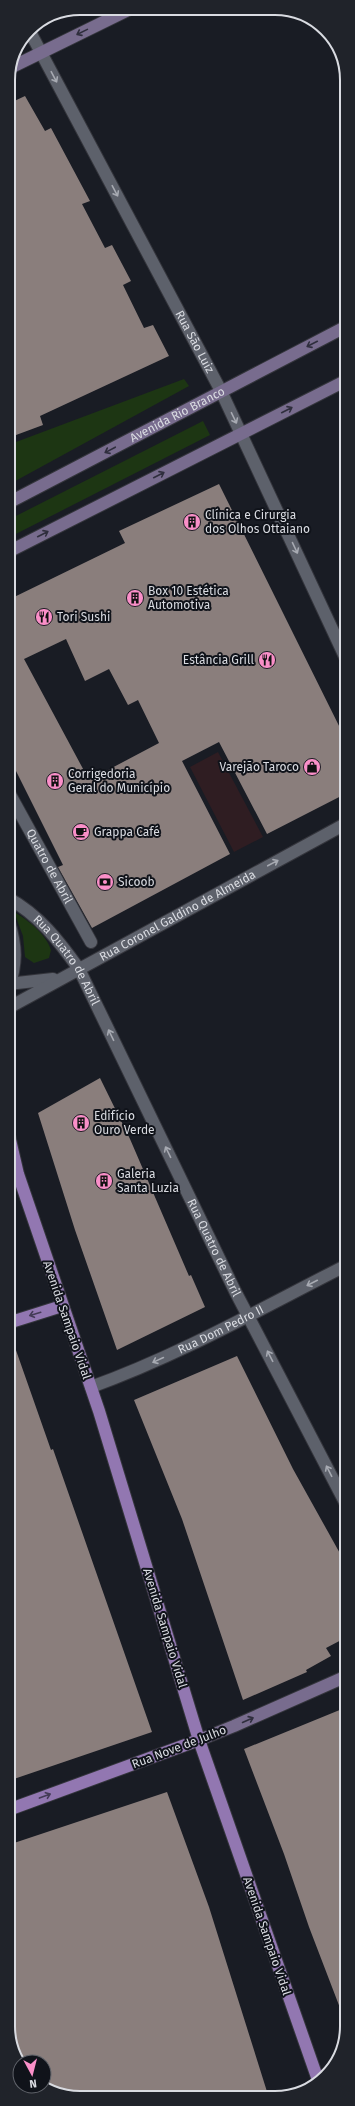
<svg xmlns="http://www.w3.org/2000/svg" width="355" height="2106" font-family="'Fira Sans',sans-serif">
	<rect width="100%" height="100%" fill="#191c24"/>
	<!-- commercial -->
	<path fill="#2f1d22" d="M218,752L263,837L234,852L190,767Z"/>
	<!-- green -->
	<g fill="#1d3613">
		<path d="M184,379L189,386L8,485V445Z"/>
		<path d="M203,421L210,435L8,538V520Z"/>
		<path d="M14,912C28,920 46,934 51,950L49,958L34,963L25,957L23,936Z"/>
	</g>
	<!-- building -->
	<g fill="#8a7e7c" fill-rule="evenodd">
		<path d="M25,96L45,131L51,128L90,201L82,204L105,248L112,245L131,281L123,285L144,328L153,325L169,356L40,416L43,425L8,438V104Z"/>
		<path d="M219,484L347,742V793L267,834L219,742L182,761L230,854L92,928L58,867L63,865L8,755V600L125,543L119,531ZM66,639L85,681L109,669L128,705L138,700L159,743L89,780L24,659Z"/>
		<path d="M100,1078L130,1139L189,1276L191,1275L205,1307L117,1350L75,1230L38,1113Z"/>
		<path d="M8,1336H11L51,1450L53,1449L152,1732L8,1781Z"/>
		<path d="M237,1356L293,1469L347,1566V1637L326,1648L331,1656L306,1670L307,1672L243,1700L182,1519L134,1400Z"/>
		<path d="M347,1707V2021H345L309,1927L284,1854L244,1749Z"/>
		<path d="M167,1792L209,1907L269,2098L62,2096L44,2085V2062H21L8,2031V1845Z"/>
	</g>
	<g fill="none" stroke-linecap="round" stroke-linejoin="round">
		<!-- street casing -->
		<g stroke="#34353c" stroke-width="14">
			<g id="street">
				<path id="s1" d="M29,30L221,391L347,661"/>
				<path id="s2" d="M8,791L91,942"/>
				<path id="s3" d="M8,898C39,915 59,941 79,969L235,1291L347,1506"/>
				<path d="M8,919C17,947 17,963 8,991"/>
				<path d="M8,984L53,979"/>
				<path id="s4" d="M8,1008L347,823"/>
				<path id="s5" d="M91,1387C180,1355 262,1308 347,1265"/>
			</g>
		</g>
		<!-- secondary casing -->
		<g stroke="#34353c" stroke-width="14">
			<g id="secondary">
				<path d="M12,67L130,9"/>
				<path id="s6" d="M8,503L347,326"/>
				<path d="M8,552L347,380"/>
				<path d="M199,1740L234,1726L347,1676"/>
			</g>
		</g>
		<!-- primary casing -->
		<g stroke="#34353c" stroke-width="14">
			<g id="primary">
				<path d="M8,1131L18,1174L99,1411L199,1740L318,2080"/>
				<path d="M8,1323L62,1306"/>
				<path d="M8,1810L199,1740"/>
			</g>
		</g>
		<!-- street -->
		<use href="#street" stroke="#5d616b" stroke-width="12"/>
		<!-- secondary -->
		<use href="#secondary" stroke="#786c8e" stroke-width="12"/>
		<!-- primary -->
		<use href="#primary" stroke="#9277b1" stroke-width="12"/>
	</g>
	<!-- one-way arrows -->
	<defs><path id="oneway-shaft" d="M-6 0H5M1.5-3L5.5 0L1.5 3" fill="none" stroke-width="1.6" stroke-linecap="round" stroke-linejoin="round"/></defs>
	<g stroke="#2f2e3d">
		<use href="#oneway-shaft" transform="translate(82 32) rotate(154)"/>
		<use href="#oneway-shaft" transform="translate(312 344) rotate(153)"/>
		<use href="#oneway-shaft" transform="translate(287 410) rotate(-27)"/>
		<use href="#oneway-shaft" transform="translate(110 450) rotate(152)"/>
		<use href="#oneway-shaft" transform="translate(159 475) rotate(-27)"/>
		<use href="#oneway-shaft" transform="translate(43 534) rotate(-27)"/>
		<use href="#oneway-shaft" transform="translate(248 1720) rotate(-24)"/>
	</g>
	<g stroke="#a7aab2">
		<use href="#oneway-shaft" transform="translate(54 77) rotate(62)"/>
		<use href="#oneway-shaft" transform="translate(115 191) rotate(62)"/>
		<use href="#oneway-shaft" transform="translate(234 418) rotate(64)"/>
		<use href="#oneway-shaft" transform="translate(295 548) rotate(65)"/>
		<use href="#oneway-shaft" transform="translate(273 863) rotate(-28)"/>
		<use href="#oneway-shaft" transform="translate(111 1035) rotate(-116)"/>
		<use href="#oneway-shaft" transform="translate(168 1152) rotate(-116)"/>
		<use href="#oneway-shaft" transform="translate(312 1283) rotate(153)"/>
		<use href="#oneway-shaft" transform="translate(270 1356) rotate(-117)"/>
		<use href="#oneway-shaft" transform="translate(158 1360) rotate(155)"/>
		<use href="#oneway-shaft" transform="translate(329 1471) rotate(-117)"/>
	</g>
	<g stroke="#443b56">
		<use href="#oneway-shaft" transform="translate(35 1314) rotate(163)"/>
		<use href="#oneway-shaft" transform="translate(45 1796) rotate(-20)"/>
	</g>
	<!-- icons -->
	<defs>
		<g id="building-disc" transform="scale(0.9)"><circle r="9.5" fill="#fa8fc8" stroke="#10131a"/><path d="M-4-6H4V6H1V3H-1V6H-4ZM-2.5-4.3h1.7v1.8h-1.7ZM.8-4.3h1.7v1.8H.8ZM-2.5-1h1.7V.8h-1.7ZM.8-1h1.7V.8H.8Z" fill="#111"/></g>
		<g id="restaurant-disc" transform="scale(0.9)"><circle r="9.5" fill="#fa8fc8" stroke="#10131a"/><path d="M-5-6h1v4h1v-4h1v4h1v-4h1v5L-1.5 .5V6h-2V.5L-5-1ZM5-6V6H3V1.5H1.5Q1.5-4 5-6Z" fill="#111"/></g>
		<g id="shop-disc" transform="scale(0.9)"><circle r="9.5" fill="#fa8fc8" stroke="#10131a"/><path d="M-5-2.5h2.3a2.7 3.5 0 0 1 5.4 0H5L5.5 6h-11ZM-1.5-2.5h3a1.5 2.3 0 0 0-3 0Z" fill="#111"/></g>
		<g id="cafe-disc" transform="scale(0.9)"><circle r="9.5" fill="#fa8fc8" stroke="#10131a"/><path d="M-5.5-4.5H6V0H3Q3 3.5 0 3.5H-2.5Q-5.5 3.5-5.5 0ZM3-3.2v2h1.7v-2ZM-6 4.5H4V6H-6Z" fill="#111"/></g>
		<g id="bank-disc" transform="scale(0.9)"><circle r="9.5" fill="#fa8fc8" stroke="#10131a"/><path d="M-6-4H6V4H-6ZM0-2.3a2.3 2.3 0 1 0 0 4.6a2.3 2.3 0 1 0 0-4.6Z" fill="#111"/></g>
	</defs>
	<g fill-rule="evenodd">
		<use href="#building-disc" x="192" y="522"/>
		<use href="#building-disc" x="135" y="598"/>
		<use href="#restaurant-disc" x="44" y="617"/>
		<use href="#restaurant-disc" x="267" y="660"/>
		<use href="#shop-disc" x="312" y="767"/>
		<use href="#building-disc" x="55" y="781"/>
		<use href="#cafe-disc" x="81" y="832"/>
		<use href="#bank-disc" x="105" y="882"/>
		<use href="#building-disc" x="81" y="1123"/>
		<use href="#building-disc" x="104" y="1181"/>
	</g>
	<g text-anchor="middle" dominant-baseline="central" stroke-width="4" stroke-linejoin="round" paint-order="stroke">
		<!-- street labels -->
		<g font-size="12" fill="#d9dbe1" stroke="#10131a">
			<text stroke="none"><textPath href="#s1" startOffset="353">Rua São Luiz</textPath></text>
			<text stroke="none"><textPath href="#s6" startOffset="191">Avenida Rio Branco</textPath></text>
			<text stroke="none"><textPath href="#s2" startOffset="86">Quatro de Abril</textPath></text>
			<text stroke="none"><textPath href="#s4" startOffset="193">Rua Coronel Galdino de Almeida</textPath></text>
			<text stroke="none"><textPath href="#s3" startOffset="87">Rua Quatro de Abril</textPath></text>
			<text stroke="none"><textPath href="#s3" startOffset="411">Rua Quatro de Abril</textPath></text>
			<text transform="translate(67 1320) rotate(71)">Avenida Sampaio Vidal</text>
			<text stroke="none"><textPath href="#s5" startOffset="142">Rua Dom Pedro II</textPath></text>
			<text transform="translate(165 1628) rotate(73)">Avenida Sampaio Vidal</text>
			<text transform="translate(179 1747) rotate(-21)">Rua Nove de Julho</text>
			<text transform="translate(267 1936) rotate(71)">Avenida Sampaio Vidal</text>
		</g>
		<!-- poi labels -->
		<g font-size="12" fill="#d9dbe1" stroke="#10131a" text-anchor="start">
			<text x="205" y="515">Clínica e Cirurgia<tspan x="205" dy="14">dos Olhos Ottaiano</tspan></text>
			<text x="148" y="591">Box 10 Estética<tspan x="148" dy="14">Automotiva</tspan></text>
			<text x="57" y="617">Tori Sushi</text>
			<text x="254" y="660" text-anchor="end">Estância Grill</text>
			<text x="299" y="767" text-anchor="end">Varejão Taroco</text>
			<text x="68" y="774">Corrigedoria<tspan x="68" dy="14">Geral do Município</tspan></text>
			<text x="94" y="832">Grappa Café</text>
			<text x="118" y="882">Sicoob</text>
			<text x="94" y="1116">Edifício<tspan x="94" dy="14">Ouro Verde</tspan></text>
			<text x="117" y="1174">Galeria<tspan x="117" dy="14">Santa Luzia</tspan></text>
		</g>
	</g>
	<!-- crop -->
	<path d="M0 0H355V2106H0ZM80 15H275A65 65 0 0 1 340 80V2026A65 65 0 0 1 275 2091H80A65 65 0 0 1 15 2026V80A65 65 0 0 1 80 15Z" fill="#20232a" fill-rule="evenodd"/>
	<path fill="none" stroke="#d9dbe1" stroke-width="2" d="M80 15H275A65 65 0 0 1 340 80V2026A65 65 0 0 1 275 2091H80A65 65 0 0 1 15 2026V80A65 65 0 0 1 80 15Z"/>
	<!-- north arrow -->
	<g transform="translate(32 2074) rotate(173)"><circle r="19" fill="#10131a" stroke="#60636a"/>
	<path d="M0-3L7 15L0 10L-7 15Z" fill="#fa8fc8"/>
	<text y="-6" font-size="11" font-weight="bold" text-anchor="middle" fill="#d9dbe1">N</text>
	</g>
</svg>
